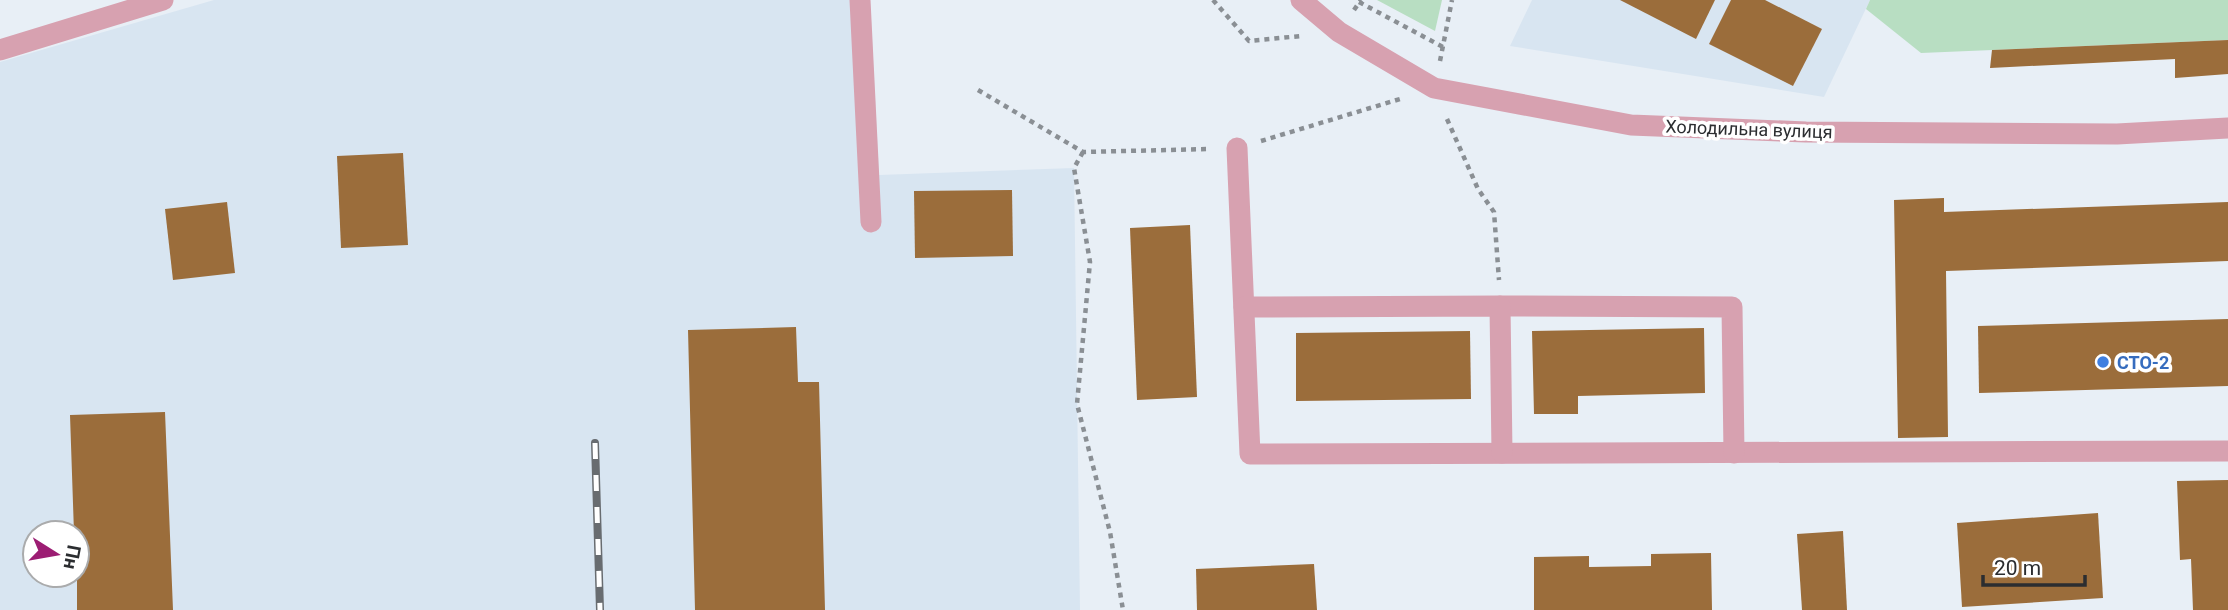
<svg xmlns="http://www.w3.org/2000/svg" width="2228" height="610" font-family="Roboto,sans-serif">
	<rect width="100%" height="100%" fill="#e8eff6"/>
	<!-- built -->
	<g fill="#d8e5f1" fill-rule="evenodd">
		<path d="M214,0H870L879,175L1074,168L1080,610H0V62ZM35,533H77V575H35Z"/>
		<path d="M1532,0H1870L1824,97L1510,46Z"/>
	</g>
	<!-- green -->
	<g fill="#b8dec2">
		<path d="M1377,0H1442L1435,31Z"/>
		<path d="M1870,0H2228V40L1921,53L1866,9Z"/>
	</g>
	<!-- building -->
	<g fill="#9b6d3b">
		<path d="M1620,0H1715L1696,39Z"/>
		<path d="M1731,0H1765L1822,29L1793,86L1709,44Z"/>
		<path d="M2228,40V74L2175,78V59L1990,68L1992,50Z"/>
		<path d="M403,153L408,245L341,248L337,156Z"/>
		<path d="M1012,190L1013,256L915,258L914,191Z"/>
		<path d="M1944,198V212L2228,202V261L1946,271L1948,437L1898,438L1894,200Z"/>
		<path d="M227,202L235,273L173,280L165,209Z"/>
		<path d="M1190,225L1197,397L1137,400L1130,228Z"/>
		<path d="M2228,319V386L1979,393L1978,326Z"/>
		<path d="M796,327L798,382H819L825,610H695L688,330Z"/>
		<path d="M1704,328L1705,393L1578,396V414H1534L1532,331Z"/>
		<path d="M1470,331L1471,399L1296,401V333Z"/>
		<path d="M165,412L173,610H77V533H74L70,415Z"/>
		<path d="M2228,480V610H2193L2191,559L2180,560L2177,481Z"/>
		<path d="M2098,513L2103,598L1962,607L1957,523Z"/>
		<path d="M1843,531L1847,610H1802L1797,534Z"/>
		<path d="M1711,553L1712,610H1534V557L1589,556V567L1651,566V554Z"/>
		<path d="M1314,564L1317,610H1197L1196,569Z"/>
	</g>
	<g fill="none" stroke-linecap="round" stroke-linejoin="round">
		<!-- path -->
		<g stroke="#8a8f94" stroke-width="4.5" stroke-dasharray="5 5" stroke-linecap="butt">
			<path d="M1213,0L1249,41L1301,36"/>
			<path d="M1359,2L1443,47"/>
			<path d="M1354,10L1361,0"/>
			<path d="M1440,61L1452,0"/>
			<path d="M978,90L1083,152L1211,149"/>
			<path d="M1447,119L1478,189L1494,212L1499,280"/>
			<path d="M1261,141L1400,99"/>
			<path d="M1083,152L1074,168L1090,262L1077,404L1110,532L1123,610"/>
		</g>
		<!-- minor -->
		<g stroke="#d7a1b0" stroke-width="21">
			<path d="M860,0L871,222"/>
			<path d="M1301,0L1339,32L1434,88L1631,125L1806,132L2117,134L2228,128"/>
			<path d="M0,50L163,0"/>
			<path d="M1237,148L1250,454L2228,451"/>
			<path d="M1500,306L1732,307L1734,453"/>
			<path d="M1244,307L1500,306L1502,453"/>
		</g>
		<!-- rail casing -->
		<g stroke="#686c70" stroke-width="8">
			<path id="rail" d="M595,443L600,610"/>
		</g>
		<!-- rail -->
		<use href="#rail" stroke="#fff" stroke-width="5" stroke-dasharray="16" stroke-linecap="butt"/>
	</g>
	<!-- markers -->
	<circle fill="#3f7fe0" stroke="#fff" stroke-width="2.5" cx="2103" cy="362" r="7"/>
	<g text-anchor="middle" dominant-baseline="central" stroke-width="7" stroke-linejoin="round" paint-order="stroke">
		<!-- street labels -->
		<g font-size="18" fill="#2b2d30" stroke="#fff">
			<text transform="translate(1749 129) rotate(2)">Холодильна вулиця</text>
		</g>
		<!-- shop labels -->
		<g font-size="18" font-weight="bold" fill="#366cbe" stroke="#fff" text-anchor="start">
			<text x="2117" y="362">СТО-2</text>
		</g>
	</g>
	<!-- north arrow -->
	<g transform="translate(56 554) rotate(101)"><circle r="33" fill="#ffffff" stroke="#aaabac" stroke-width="2"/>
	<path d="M0-5L12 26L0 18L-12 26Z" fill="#9c1d73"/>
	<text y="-10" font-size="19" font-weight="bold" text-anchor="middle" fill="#2b2d30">Пн</text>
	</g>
	<!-- scale -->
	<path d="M1983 575v10h102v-10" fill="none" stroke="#2b2d30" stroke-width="3.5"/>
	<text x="1994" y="575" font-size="21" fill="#2b2d30" stroke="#ffffff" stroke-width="5" paint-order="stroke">20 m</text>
</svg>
